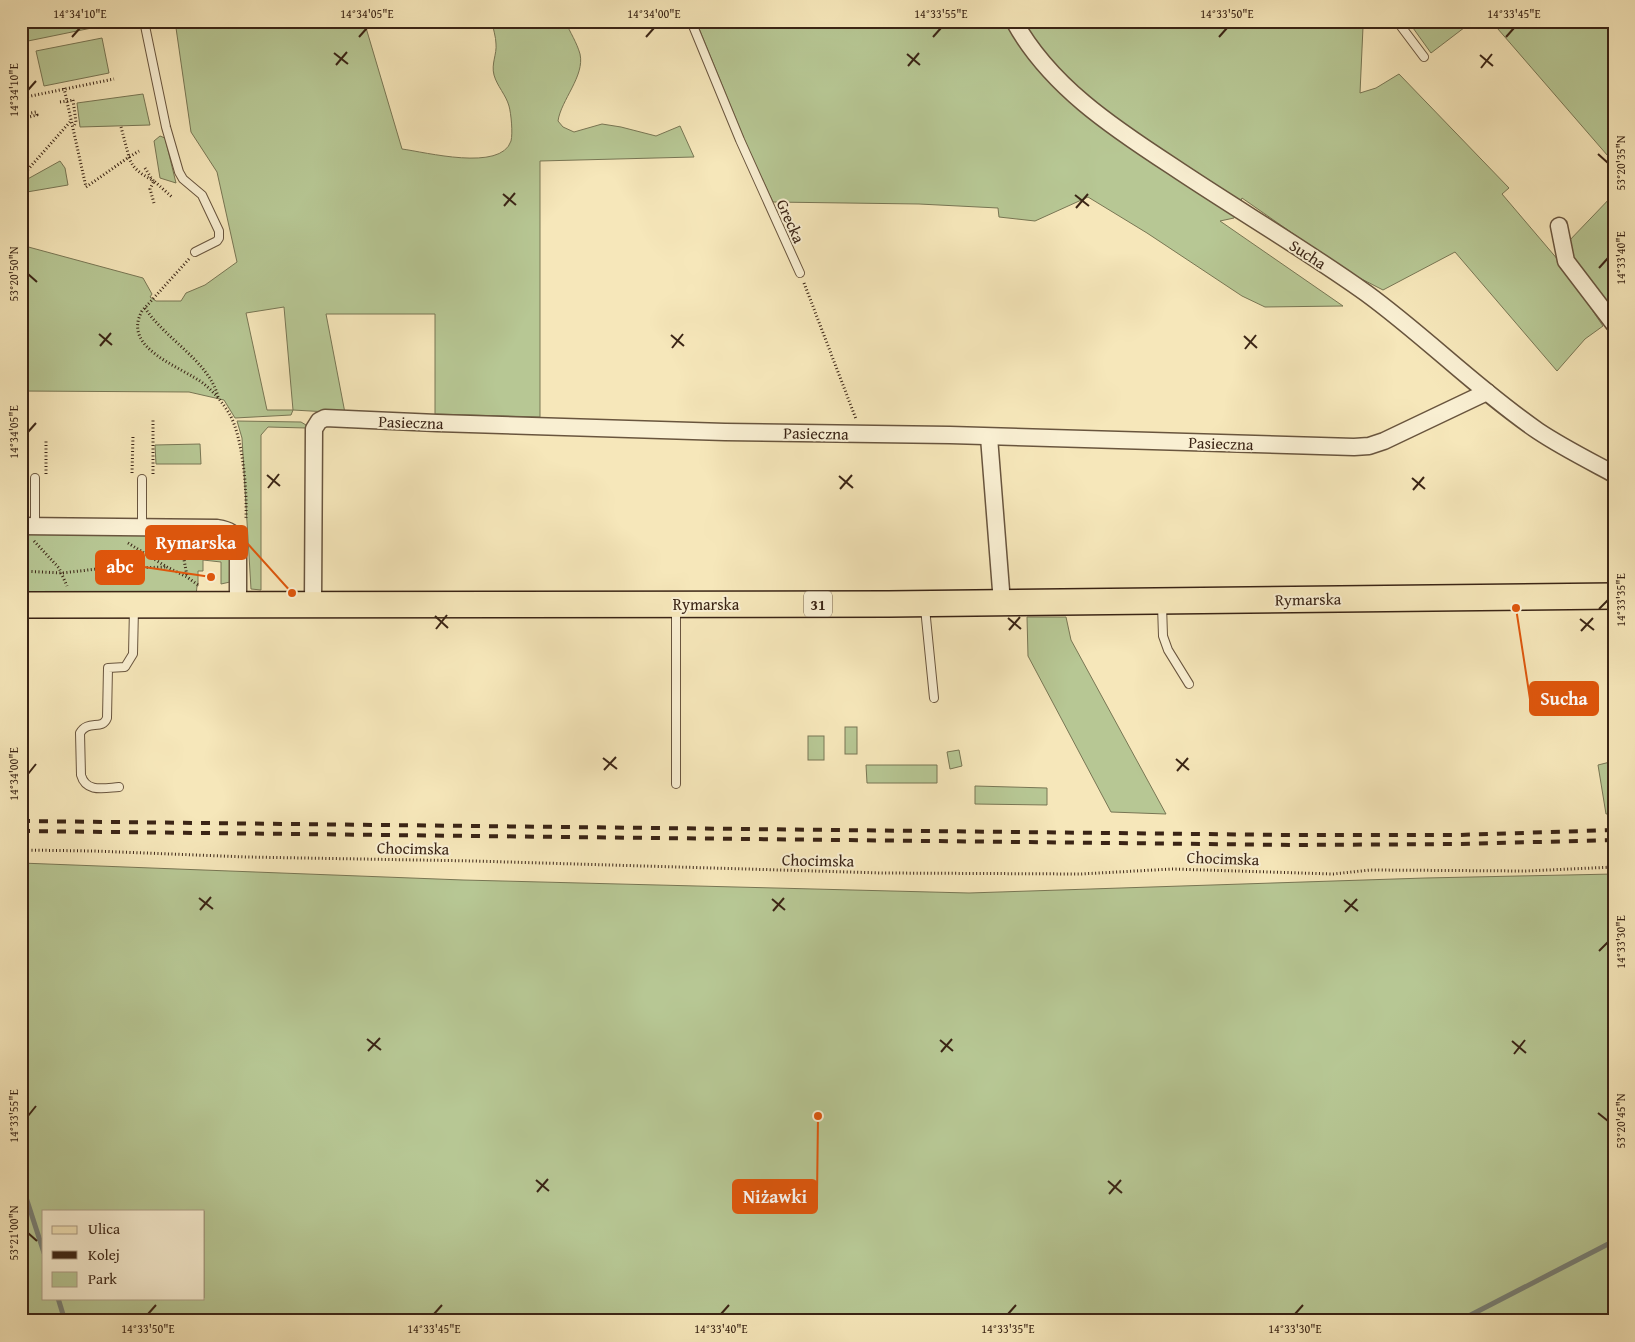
<svg xmlns="http://www.w3.org/2000/svg" width="1635" height="1342" font-family="'Gentium Book Plus',serif">
	<rect width="100%" height="100%" fill="#f6e7ba"/>
	<filter id="stains"><feTurbulence type="fractalNoise" baseFrequency=".004" numOctaves="4"/><feColorMatrix values="0 0 0 0 .2 0 0 0 0 .09 0 0 0 0 .02 0 0 0 .5 -.17"/></filter>
	<radialGradient id="worn" r=".72"><stop offset=".6" stop-color="#630" stop-opacity="0"/><stop offset="1" stop-color="#630" stop-opacity=".3"/></radialGradient>
	<!-- green -->
	<g fill="#b7c794" stroke="#787654" fill-rule="evenodd">
		<path d="M24,21H116V23L28,41Z"/>
		<path d="M175,21H364L402,149C425,152 501,172 511,141C513,133 511,113 509,106C506,95 497,86 494,75C491,64 497,54 496,44C496,37 493,29 492,21H565C570,32 577,43 580,54C585,76 561,100 558,121L563,127L574,132L602,124L621,127L656,136L680,126L694,157L540,161V417L435,414V314H326L345,413L293,410L291,415L235,418L224,400L189,392L21,391V245L143,278L152,294L150,297L156,301H181L186,293L205,285L237,262L217,172L191,132ZM284,307L293,410H267L246,313Z"/>
		<path d="M696,21H1362L1363,27L1360,93L1376,88L1399,74L1509,188L1502,194L1559,261L1603,326L1585,339L1557,371L1455,252L1383,290L1348,272L1242,198L1234,218L1220,221L1343,306L1265,307L1242,296L1147,233L1088,197L1035,221L999,217L998,208L919,204L773,202L749,151Z"/>
		<path d="M1408,21H1473L1431,53Z"/>
		<path d="M1491,21H1614V163Z"/>
		<path d="M102,38L109,73L44,86L36,51Z"/>
		<path d="M143,94L150,125L80,127L77,103Z"/>
		<path d="M160,136L165,138L176,183L160,178L154,141Z"/>
		<path d="M60,161L65,168L68,185L21,193V186H24V181Z"/>
		<path d="M1614,194V313L1567,256V243Z"/>
		<path d="M237,421L301,422L306,425V428L268,427L261,435V590L251,589L242,438Z"/>
		<path d="M200,444L201,464H156L155,445Z"/>
		<path d="M21,533L209,535C235,544 232,560 230,582L221,584V562L203,560V571H198V586H197L196,596L21,595Z"/>
		<path d="M1027,617H1066L1071,640L1166,814L1111,812L1028,656Z"/>
		<rect x="845" y="727" width="12" height="27"/>
		<rect x="808" y="736" width="16" height="24"/>
		<path d="M959,750L962,766L950,769L947,752Z"/>
		<path d="M1614,761V813L1606,814L1598,765Z"/>
		<path d="M866,765H937V783H867Z"/>
		<path d="M975,786L1047,788V805L975,804Z"/>
		<path d="M21,863L463,880L969,893L1425,878L1614,874V1321H21ZM44,1211H204V1298H44Z"/>
	</g>
	<g fill="none" stroke-linecap="round" stroke-linejoin="round">
		<!-- stream -->
		<g stroke="#778077" stroke-width="5">
			<path d="M21,1182L44,1253"/>
			<path d="M58,1298L65,1321"/>
			<path d="M1459,1321L1614,1241"/>
		</g>
		<!-- lane casing -->
		<g stroke="#69553e" stroke-width="10">
			<g id="lane">
				<path d="M144,21L166,127L179,172L183,179L202,195L219,231V238L217,241L195,252"/>
				<path d="M691,21L740,140L800,273"/>
				<path d="M1397,21L1424,57"/>
				<path d="M142,479V528"/>
				<path d="M35,526V478"/>
				<path d="M1162,605L1163,636L1168,650L1189,684"/>
				<path d="M676,608V784"/>
				<path d="M925,608L934,698"/>
				<path d="M119,787C104,788 86,793 81,775L80,733C88,719 102,731 107,718L108,668L125,667L133,654L134,608"/>
			</g>
		</g>
		<!-- street casing -->
		<g stroke="#69553e" stroke-width="19">
			<g id="street">
				<path d="M1014,21C1049,85 1112,127 1172,166C1236,209 1303,248 1366,293C1425,336 1477,389 1538,431C1562,447 1588,460 1614,474"/>
				<path d="M1559,226L1566,261L1614,324"/>
				<path d="M989,437L1002,603"/>
				<path d="M21,526L217,528C229,530 234,532 238,544V604"/>
				<path d="M313,603L314,429L319,421L325,418L437,423L725,432L950,435L1354,447L1369,446L1384,441L1487,392"/>
			</g>
		</g>
		<!-- primary casing -->
		<g stroke="#3a2415" stroke-width="28">
			<path id="primary" d="M21,605L889,604L1614,596"/>
		</g>
		<!-- path -->
		<g stroke="#3a2415" stroke-width="3" stroke-dasharray="1 2.5" stroke-linecap="butt">
			<path d="M64,88L86,187L129,157C133,170 143,175 154,181"/>
			<path d="M21,98L114,79"/>
			<path d="M73,100L76,122L74,126"/>
			<path d="M60,102L74,100"/>
			<path d="M21,115L36,112L37,115L25,118L27,158L22,180"/>
			<path d="M121,127L129,157L139,151"/>
			<path d="M145,168L153,181"/>
			<path d="M23,175L70,122"/>
			<path d="M154,203L150,189L154,181L172,197"/>
			<path d="M189,259L142,311C121,349 181,366 204,384C214,392 222,402 229,413C243,437 247,490 246,518"/>
			<path d="M804,283L856,419"/>
			<path d="M145,308C165,339 210,362 218,397"/>
			<path d="M25,439V472"/>
			<path d="M132,473L133,436"/>
			<path d="M46,474V440"/>
			<path d="M153,474V420"/>
			<path d="M34,541L59,568L67,586"/>
			<path d="M128,543L167,567L187,577L198,585"/>
			<path d="M181,543L187,576"/>
			<path d="M124,569L125,586"/>
			<path d="M21,571L62,573L97,569L167,567"/>
			<path d="M21,850L94,851L247,857L474,861L882,873L1081,874L1172,869L1333,874L1370,870L1526,871L1614,867"/>
		</g>
		<!-- lane -->
		<use href="#lane" stroke="#f9efd2" stroke-width="8"/>
		<!-- street -->
		<use href="#street" stroke="#f9efd2" stroke-width="16"/>
		<!-- primary -->
		<use href="#primary" stroke="#f6e7ba" stroke-width="25"/>
		<!-- rail -->
		<g stroke="#3a2415" stroke-width="4" stroke-dasharray="9 9" stroke-linecap="butt">
			<path d="M21,821L1289,835H1458L1614,830"/>
			<path d="M21,831L1294,845L1461,844L1614,840"/>
		</g>
	</g>
	<!-- ticks -->
	<path fill="none" stroke="#3a2415" stroke-width="2" d="M72,37L80,28M359,37L367,28M646,37L654,28M933,37L941,28M1219,37L1227,28M1506,37L1514,28M334,53L348,64M907,54L920,65M1480,55L1493,66M336,65L347,52M908,66L919,53M1481,68L1492,54M28,90L36,81M1598,154L1608,163M503,194L516,205M1075,195L1089,206M504,206L515,193M1076,208L1088,194M1599,268L1608,258M28,274L37,282M99,334L112,345M671,335L684,346M1244,336L1257,348M100,346L111,333M672,348L683,334M1245,349L1256,335M28,432L36,423M267,475L280,486M839,476L853,488M1412,478L1425,489M268,488L279,474M840,489L852,475M1413,490L1424,477M1599,609L1608,600M435,616L448,628M1008,618L1021,629M1580,619L1594,630M436,629L447,615M1009,630L1020,617M1581,631L1593,618M603,758L617,769M1176,759L1189,770M604,770L616,757M1177,771L1188,758M28,774L36,764M199,898L213,909M772,899L785,910M1344,900L1358,911M200,910L211,897M773,911L784,898M1345,912L1357,899M1599,951L1608,942M367,1039L381,1050M940,1040L953,1051M1512,1041L1526,1053M368,1051L380,1038M941,1052L952,1039M1514,1054L1525,1040M1598,1113L1608,1121M28,1116L36,1106M536,1180L549,1191M1108,1181L1122,1193M537,1192L548,1179M1109,1194L1121,1180M28,1233L37,1241M148,1314L156,1305M434,1314L442,1305M721,1314L729,1305M1008,1314L1016,1305M1295,1314L1303,1305"/>
	<g text-anchor="middle" dominant-baseline="central" stroke-width="4" stroke-linejoin="round" paint-order="stroke">
		<!-- shield labels -->
		<rect fill="#f9efd2" stroke="#73614e" stroke-width="1" x="804" y="591.5" width="28" height="25" rx="4"/>
		<g font-size="15" font-weight="bold" fill="#3a2415">
			<text x="818" y="604">31</text>
		</g>
		<!-- street labels -->
		<g font-size="16" fill="#3a2415" stroke="#f9efd2">
			<text transform="translate(791 221) rotate(66)">Grecka</text>
			<text transform="translate(1308 254) rotate(33)">Sucha</text>
			<text transform="translate(411 422) rotate(2)">Pasieczna</text>
			<text transform="translate(816 433) rotate(1)">Pasieczna</text>
			<text transform="translate(1221 443) rotate(2)">Pasieczna</text>
			<text transform="translate(1308 599) rotate(-1)">Rymarska</text>
			<text x="706" y="604">Rymarska</text>
			<text transform="translate(413 848) rotate(1)">Chocimska</text>
			<text transform="translate(1223 858) rotate(2)">Chocimska</text>
			<text transform="translate(818 860) rotate(1)">Chocimska</text>
		</g>
	</g>
	<!-- callouts -->
	<path fill="none" stroke="#df560c" stroke-width="2" d="M292 593L247 543M211 577L144 567M1516 608L1530 699M818 1116L817 1196"/>
	<g fill="#df560c" stroke="#f9efd2" stroke-width="2">
		<circle cx="292" cy="593" r="5"/>
		<circle cx="211" cy="577" r="5"/>
		<circle cx="1516" cy="608" r="5"/>
		<circle cx="818" cy="1116" r="5"/>
	</g>
	<g fill="#df560c" stroke="#df560c" stroke-width="2">
		<rect x="146" y="526" width="101" height="33" rx="5"/>
		<rect x="96" y="551" width="48" height="33" rx="5"/>
		<rect x="1530" y="682" width="68" height="33" rx="5"/>
		<rect x="733" y="1180" width="84" height="33" rx="5"/>
	</g>
	<g font-size="18" text-anchor="middle" font-weight="bold" fill="#fff">
		<text x="196" y="549">Rymarska</text>
		<text x="120" y="573">abc</text>
		<text x="1564" y="705">Sucha</text>
		<text x="775" y="1203">Niżawki</text>
	</g>
	<!-- margin -->
	<rect width="1635" height="1342" fill="none" stroke="#f6e7ba" stroke-width="55"/>
	<!-- legend -->
	<rect x="42" y="1210" width="162" height="90" fill="#f9efd2" stroke="#ad9e86"/>
	<rect x="52" y="1226" width="25" height="8" fill="#f6e7ba" stroke="#ad9e86"/>
	<text x="88" y="1234" font-size="15" fill="#3a2415">Ulica</text>
	<rect x="52" y="1251" width="25" height="8" fill="#3a2415" stroke="#ad9e86"/>
	<text x="88" y="1260" font-size="15" fill="#3a2415">Kolej</text>
	<rect x="52" y="1272" width="25" height="15" fill="#b7c794" stroke="#ad9e86"/>
	<text x="88" y="1284" font-size="15" fill="#3a2415">Park</text>
	<rect x="28" y="28" width="1580" height="1286" fill="none" stroke="#3a2415" stroke-width="2"/>
	<g font-size="12" text-anchor="middle" fill="#3a2415">
		<text x="80" y="18">14°34'10"E</text>
		<text x="367" y="18">14°34'05"E</text>
		<text x="654" y="18">14°34'00"E</text>
		<text x="941" y="18">14°33'55"E</text>
		<text x="1227" y="18">14°33'50"E</text>
		<text x="1514" y="18">14°33'45"E</text>
		<text transform="translate(14 90) rotate(-90)" y="4">14°34'10"E</text>
		<text transform="translate(1621 163) rotate(-90)" y="4">53°20'35"N</text>
		<text transform="translate(1621 258) rotate(-90)" y="4">14°33'40"E</text>
		<text transform="translate(14 274) rotate(-90)" y="4">53°20'50"N</text>
		<text transform="translate(14 432) rotate(-90)" y="4">14°34'05"E</text>
		<text transform="translate(1621 600) rotate(-90)" y="4">14°33'35"E</text>
		<text transform="translate(14 774) rotate(-90)" y="4">14°34'00"E</text>
		<text transform="translate(1621 942) rotate(-90)" y="4">14°33'30"E</text>
		<text transform="translate(14 1116) rotate(-90)" y="4">14°33'55"E</text>
		<text transform="translate(1621 1121) rotate(-90)" y="4">53°20'45"N</text>
		<text transform="translate(14 1233) rotate(-90)" y="4">53°21'00"N</text>
		<text x="148" y="1333">14°33'50"E</text>
		<text x="434" y="1333">14°33'45"E</text>
		<text x="721" y="1333">14°33'40"E</text>
		<text x="1008" y="1333">14°33'35"E</text>
		<text x="1295" y="1333">14°33'30"E</text>
	</g>
	<rect width="100%" height="100%" filter="url(#stains)"/>
	<rect width="100%" height="100%" fill="url(#worn)"/>
</svg>
